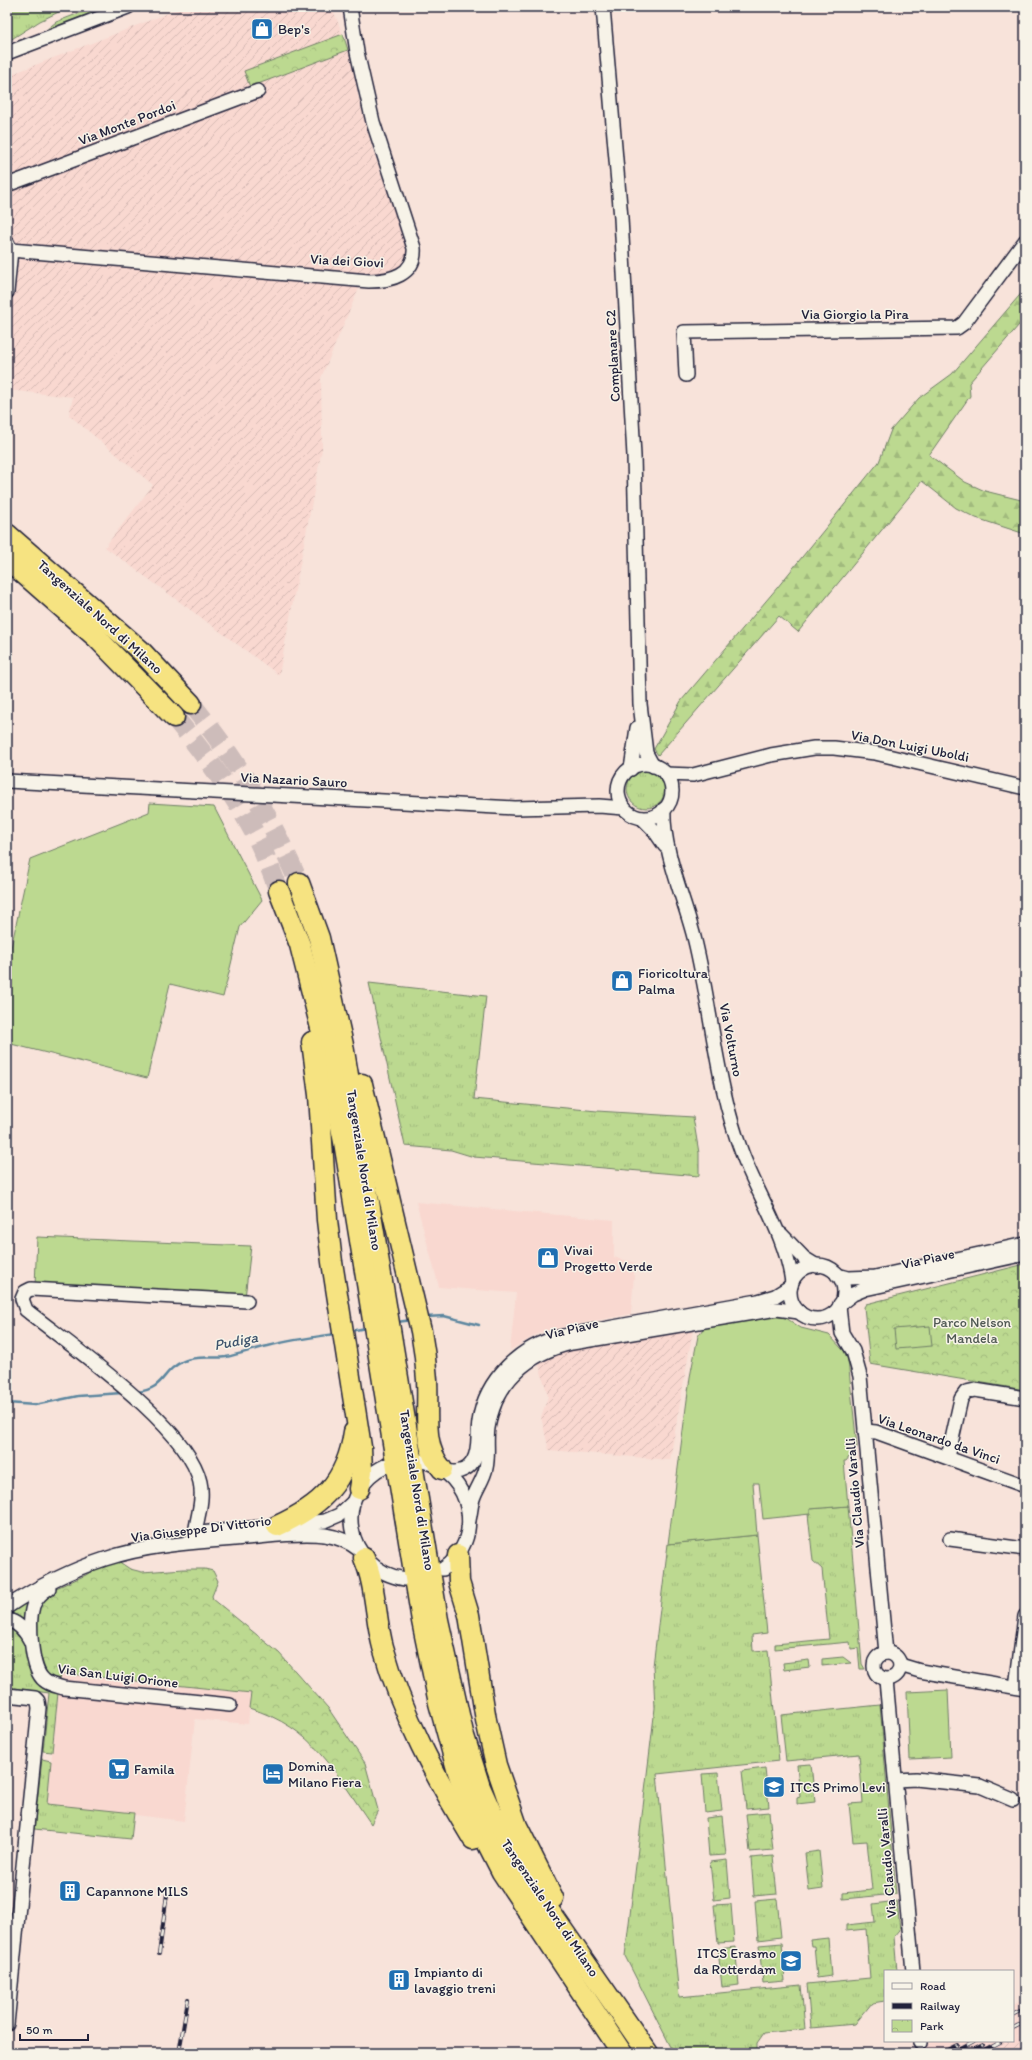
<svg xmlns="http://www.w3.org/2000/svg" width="1032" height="2060" font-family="Itim,sans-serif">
	<defs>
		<pattern id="industrial-furrows" width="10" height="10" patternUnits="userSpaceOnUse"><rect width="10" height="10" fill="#f9d8d0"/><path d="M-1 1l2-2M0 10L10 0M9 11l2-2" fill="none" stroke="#d5b9b4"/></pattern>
		<pattern id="grass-tufts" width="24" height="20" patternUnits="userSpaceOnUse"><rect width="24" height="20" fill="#bcd990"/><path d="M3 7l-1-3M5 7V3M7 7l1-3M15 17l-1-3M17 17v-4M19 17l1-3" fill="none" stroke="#a1ba7d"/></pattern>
		<pattern id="forest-firs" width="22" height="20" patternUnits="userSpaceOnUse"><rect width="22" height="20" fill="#bcd990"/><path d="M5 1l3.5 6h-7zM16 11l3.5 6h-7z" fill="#a1ba7d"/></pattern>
		<pattern id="park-crowns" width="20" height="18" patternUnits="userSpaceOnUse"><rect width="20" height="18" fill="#bcd990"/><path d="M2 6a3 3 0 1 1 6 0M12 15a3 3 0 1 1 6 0" fill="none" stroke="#a1ba7d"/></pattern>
	</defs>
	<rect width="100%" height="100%" fill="#f8e3da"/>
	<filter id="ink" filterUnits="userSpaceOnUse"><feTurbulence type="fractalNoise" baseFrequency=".025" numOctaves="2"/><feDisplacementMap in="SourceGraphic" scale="8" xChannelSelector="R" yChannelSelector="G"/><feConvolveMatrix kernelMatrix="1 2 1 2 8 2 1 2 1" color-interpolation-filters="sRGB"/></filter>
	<g filter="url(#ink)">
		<!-- built -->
		<g fill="#f9d8d0">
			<path d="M416,1202L614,1220V1257L635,1263L631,1314L543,1331L510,1350L516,1293L439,1287Z"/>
			<path d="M60,1673L251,1693L248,1724L195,1719L184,1821L47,1804Z"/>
			<path d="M1025,1999V2033L1013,2039V2005Z"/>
			<path d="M930,2041L944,2042L1009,2041L986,2053H907Z"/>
		</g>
		<!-- industrial -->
		<g fill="url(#industrial-furrows)">
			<path d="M184,7H332L350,53L358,95L373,150L406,243V257L397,269L381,274H365L321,378L322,449L279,675L105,547L153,485L69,415L73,397L7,390V76Z"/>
			<path d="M693,1329L670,1460L549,1450L541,1417L548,1396L538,1361L547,1355Z"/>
			<path d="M1025,2033V2053H986L1009,2041H1013V2039Z"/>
		</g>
		<!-- grass -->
		<g fill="url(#grass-tufts)" stroke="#6f7e66">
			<path d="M7,7H69L40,21L7,42Z"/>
			<path d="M95,7H106L46,30L56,22Z"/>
			<circle cx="646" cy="789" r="19"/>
			<path d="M369,983L486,996L474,1099L597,1111L693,1117L699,1153V1176L474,1157L451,1150L405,1146Z"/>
			<path d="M848,1506L862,1664L865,1669H860L858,1648L851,1649L850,1642L775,1649V1644L829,1639L822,1569L813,1561L808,1514L809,1509Z"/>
			<path d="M757,1535L767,1633L752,1635L753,1651L768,1650L779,1761L657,1774L679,1997L801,1985L805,2029L764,2033L757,2043V2049L762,2053H674L625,1956L655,1708L653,1666L668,1544Z"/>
			<path d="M31,1597L27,1624L7,1616V1611Z"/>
			<path d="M7,1625C43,1636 12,1682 58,1693L52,1752L43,1751L49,1693L7,1687Z"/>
			<path d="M843,1657L851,1663L822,1666V1659Z"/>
			<path d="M809,1660L810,1667L784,1670L783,1663Z"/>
			<path d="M880,1705L896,1894L843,1899V1893L872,1890L867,1841L853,1842L849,1804L863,1803L859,1754L786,1761L781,1715Z"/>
			<path d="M42,1759L51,1761L47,1804L134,1813L131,1839L34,1829Z"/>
			<path d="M811,1764L815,1802L797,1804V1798L800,1797L797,1765Z"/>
			<path d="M765,1768L769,1807L746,1809L742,1771Z"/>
			<path d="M718,1773L722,1811L705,1813L702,1774Z"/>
			<path d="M769,1812L773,1850L750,1852L746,1814Z"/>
			<path d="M722,1816L726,1855L709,1856L706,1818Z"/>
			<path d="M819,1851L823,1889L809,1891L805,1853Z"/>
			<path d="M773,1856L777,1894L754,1896L751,1858Z"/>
			<path d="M727,1860L730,1898L714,1900L710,1862Z"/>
			<path d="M777,1899L781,1937L758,1940L755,1901Z"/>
			<path d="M897,1901L900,1930L894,1937L897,1971H885V2001L872,2003L855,2024L811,2028L807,1984L870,1978L866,1929L846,1931V1925L875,1922L873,1904Z"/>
			<path d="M731,1904L734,1942L718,1943L714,1905Z"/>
			<path d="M828,1938L831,1976L817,1978L814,1946H811L810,1940Z"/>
			<path d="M782,1943L785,1981L763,1983L759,1945Z"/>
			<path d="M735,1947L739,1985L722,1987L718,1949Z"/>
		</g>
		<!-- forest -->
		<path fill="url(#forest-firs)" stroke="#6f7e66" d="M1025,289V318L969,383L970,396L929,455L965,482L985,491L1025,501V534L976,518L956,508L922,481L798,632L779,616L658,755L654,749L681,701L777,588L879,462L891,430L919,398L952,374Z"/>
		<!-- park -->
		<g fill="url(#park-crowns)" stroke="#6f7e66">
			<path d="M343,34L348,50L250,87L244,71Z"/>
			<path d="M1025,1264V1390L870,1364L864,1307L866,1304Z"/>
			<path d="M118,1561L130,1569L142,1572L184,1569H205L213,1571L218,1581L212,1596L213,1599L279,1653L328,1708L365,1763L378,1810L371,1824C334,1771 315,1728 249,1708L251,1693L61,1673L60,1681L47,1675L41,1663L36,1622L39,1603L47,1592L86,1575L103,1563Z"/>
		</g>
		<!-- garden -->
		<g fill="#bcd990" stroke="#6f7e66">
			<path d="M150,803L214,807L262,900L240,927L223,997L170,984L147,1078L7,1043V967L30,859L149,812Z"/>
			<path d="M37,1237L251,1246L245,1298L35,1286Z"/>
			<path d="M771,1316L786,1318L801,1328L829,1335L844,1351L848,1360L857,1447L846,1461H844L848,1506L810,1509V1514L763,1519L759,1483H753L757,1535L668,1544L690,1377L698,1336L705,1326Z"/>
			<path d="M930,1326L932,1346L896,1349L894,1329Z"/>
			<path d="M948,1690L951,1757L910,1759L907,1692Z"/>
		</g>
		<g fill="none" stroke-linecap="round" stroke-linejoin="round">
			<!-- stream -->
			<g stroke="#5b869f" stroke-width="2.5">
				<path d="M426,1317L444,1316L479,1325"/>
				<path d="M397,1322L412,1320"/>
				<path d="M350,1331L366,1328"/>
				<path d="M137,1392C167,1388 160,1371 184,1361C197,1355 212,1359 226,1357C241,1354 254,1349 268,1346C290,1340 313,1337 335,1334"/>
				<path d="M7,1403L35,1405L78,1396L122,1393"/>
			</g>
			<!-- highway-tunnel -->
			<g stroke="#cdbcba" stroke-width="20" stroke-dasharray="20 10" stroke-linecap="butt">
				<path d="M191,704C236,758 271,818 299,883"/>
				<path d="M174,717C204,753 232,791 254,832C264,851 271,871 279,891"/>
			</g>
			<!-- minor casing -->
			<g stroke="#22223b" stroke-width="16">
				<g id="minor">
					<path d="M603,7L621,218L634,456L640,704L646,753L653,766"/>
					<path d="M7,53L128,7"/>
					<path d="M7,185L258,91"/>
					<path d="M11,250L369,281C390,281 416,275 414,248L373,122L357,52L350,7"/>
					<path d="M7,292L11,250L7,242"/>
					<path d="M686,375L684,332L957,328L964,323L1025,241"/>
					<circle cx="645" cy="791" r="27"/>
					<path d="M631,769L637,728"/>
					<path d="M665,774L693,775L771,755L814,748H834L875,753L1025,788"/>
					<path d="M7,781L515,808L599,806L624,808"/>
					<path d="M664,809C662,851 685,899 695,941C712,1011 716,1085 742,1153C758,1196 786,1236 792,1282"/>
					<path d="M642,818L654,830L665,846"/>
					<path d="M781,1234L804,1258L817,1266"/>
					<circle cx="817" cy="1292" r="27"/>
					<path d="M837,1275L848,1278L875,1277L1025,1244"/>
					<path d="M840,1304L853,1294L865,1289L1025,1254"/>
					<path d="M839,1307L842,1333L853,1351L860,1376L886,1653"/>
					<path d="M865,1431L876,1432L1025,1486"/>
					<path d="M948,1457L961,1399L966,1392L975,1390L1025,1398"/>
					<path d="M423,1461C472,1474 486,1540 443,1569"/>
					<path d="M387,1465C330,1491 344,1570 405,1579"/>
					<path d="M444,1470C454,1474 467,1472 473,1461C480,1450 477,1435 479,1422C485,1379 521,1345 563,1336L758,1301L775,1296L791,1286"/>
					<path d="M469,1520C471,1512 471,1503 474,1496C478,1486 484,1478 486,1468C489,1455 486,1441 488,1428C495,1382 528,1353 572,1343L777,1309L799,1312"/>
					<path d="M200,1533L325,1521L339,1515L353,1502"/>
					<path d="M195,1534C197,1517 204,1500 200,1482C189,1427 71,1346 26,1310L22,1299L25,1292L31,1289L247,1301"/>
					<path d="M950,1539L1025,1549"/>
					<path d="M49,1588C42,1592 36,1598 33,1606C28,1622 31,1670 44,1680C49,1685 57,1686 64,1688L230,1705"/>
					<path d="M7,1607C37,1587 71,1570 105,1559C150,1544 200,1542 246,1538C272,1536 299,1532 325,1535C338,1537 348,1541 358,1549"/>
					<path d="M7,1620C19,1622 26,1632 31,1642"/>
					<circle cx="887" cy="1666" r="13"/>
					<path d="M900,1665L920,1671L1025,1689"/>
					<path d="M886,1680L913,1971"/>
					<path d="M1016,1687L1025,1616"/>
					<path d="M7,1695L35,1698L38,1701L39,1708L7,2024"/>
					<path d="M896,1780L916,1779L980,1786L1013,1800"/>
					<path d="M920,2041V2043"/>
				</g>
			</g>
			<!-- highway casing -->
			<g stroke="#22223b" stroke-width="23">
				<g id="highway">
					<path d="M7,534L140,650L191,704"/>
					<path d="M7,559L97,638L174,717"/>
					<path d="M299,883L319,938L343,1045L438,1620L463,1733L480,1787L502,1836L539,1896L648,2053"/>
					<path d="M279,891L300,945L326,1048L344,1142L422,1621L439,1703L457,1769L474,1817L502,1872L622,2053"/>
					<path d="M312,1042L319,1095L327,1220L332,1262L361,1447L362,1471L359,1489"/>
					<path d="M362,1084L421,1331C424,1347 426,1363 427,1380C429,1410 421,1445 442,1469"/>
					<path d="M277,1526C321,1506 347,1482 354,1432"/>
					<path d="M458,1555L459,1582L469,1615L486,1720L496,1765L517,1826L553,1898"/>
					<path d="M364,1558C376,1585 375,1618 383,1647C402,1715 436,1778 473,1839"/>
				</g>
			</g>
			<!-- minor -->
			<use href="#minor" stroke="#f7f3e8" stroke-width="13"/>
			<!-- highway -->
			<use href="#highway" stroke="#f6e381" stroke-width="20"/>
			<!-- rail casing -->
			<g stroke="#22223b" stroke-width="4">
				<g id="rail">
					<path d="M159,1954L167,1894"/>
					<path d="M1013,2015L1025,2009"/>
					<path d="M1013,2029L1025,2023"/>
					<path d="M179,2053L188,1999"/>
					<path d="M941,2053L957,2045"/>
					<path d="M952,2053L975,2041"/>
					<path d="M967,2053L983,2045"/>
					<path d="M978,2053L1001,2041"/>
				</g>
			</g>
			<!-- rail -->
			<use href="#rail" stroke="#f7f3e8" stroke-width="2.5" stroke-dasharray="8" stroke-linecap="butt"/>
		</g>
	</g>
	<!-- icons -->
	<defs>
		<g id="shop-square" transform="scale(1.15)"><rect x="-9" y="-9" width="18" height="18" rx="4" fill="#1f6fb2" stroke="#f7f3e8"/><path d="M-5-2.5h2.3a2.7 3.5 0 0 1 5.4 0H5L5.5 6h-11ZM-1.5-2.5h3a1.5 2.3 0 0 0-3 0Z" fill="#fff"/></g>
		<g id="supermarket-square" transform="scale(1.15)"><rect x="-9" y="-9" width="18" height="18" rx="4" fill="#1f6fb2" stroke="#f7f3e8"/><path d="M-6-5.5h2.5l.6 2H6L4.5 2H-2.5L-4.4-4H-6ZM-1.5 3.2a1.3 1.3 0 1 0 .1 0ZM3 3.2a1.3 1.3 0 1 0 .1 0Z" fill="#fff"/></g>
		<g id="hotel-square" transform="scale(1.15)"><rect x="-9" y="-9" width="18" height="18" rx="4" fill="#1f6fb2" stroke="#f7f3e8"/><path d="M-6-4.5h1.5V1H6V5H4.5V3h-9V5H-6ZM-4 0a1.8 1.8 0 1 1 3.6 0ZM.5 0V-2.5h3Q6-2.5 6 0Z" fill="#fff"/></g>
		<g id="school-square" transform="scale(1.15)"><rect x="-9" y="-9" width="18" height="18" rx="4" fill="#1f6fb2" stroke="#f7f3e8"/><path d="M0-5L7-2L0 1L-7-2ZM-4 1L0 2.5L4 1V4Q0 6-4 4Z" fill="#fff"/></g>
		<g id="building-square" transform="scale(1.15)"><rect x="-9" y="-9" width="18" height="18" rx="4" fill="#1f6fb2" stroke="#f7f3e8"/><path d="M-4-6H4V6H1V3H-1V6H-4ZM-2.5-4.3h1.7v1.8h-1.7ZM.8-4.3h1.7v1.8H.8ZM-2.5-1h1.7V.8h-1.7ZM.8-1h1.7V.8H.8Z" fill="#fff"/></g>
	</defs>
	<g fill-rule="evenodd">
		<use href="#shop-square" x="262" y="29"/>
		<use href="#shop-square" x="622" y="981"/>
		<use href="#shop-square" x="548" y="1258"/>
		<use href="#supermarket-square" x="119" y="1769"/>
		<use href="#hotel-square" x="273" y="1774"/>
		<use href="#school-square" x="774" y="1787"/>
		<use href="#building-square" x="70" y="1891"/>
		<use href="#school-square" x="791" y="1961"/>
		<use href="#building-square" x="399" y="1980"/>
	</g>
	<g text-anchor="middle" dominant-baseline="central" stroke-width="3" stroke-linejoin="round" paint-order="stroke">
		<!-- poi labels -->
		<g font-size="14" fill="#22223b" stroke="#f7f3e8" text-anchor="start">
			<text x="278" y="29">Bep's</text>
			<text x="638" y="973">Fioricoltura<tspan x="638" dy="16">Palma</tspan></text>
			<text x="564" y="1250">Vivai<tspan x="564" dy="16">Progetto Verde</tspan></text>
			<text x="288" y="1766">Domina<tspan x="288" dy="16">Milano Fiera</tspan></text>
			<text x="134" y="1769">Famila</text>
			<text x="790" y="1787">ITCS Primo Levi</text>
			<text x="86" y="1891">Capannone MILS</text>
			<text x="776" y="1953" text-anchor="end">ITCS Erasmo<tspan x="776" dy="16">da Rotterdam</tspan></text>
			<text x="414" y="1972">Impianto di<tspan x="414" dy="16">lavaggio treni</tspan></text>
		</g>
		<!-- street labels -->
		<g font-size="14" fill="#22223b" stroke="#f7f3e8">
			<text transform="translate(127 123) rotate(-21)">Via Monte Pordoi</text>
			<text transform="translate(347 261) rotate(3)">Via dei Giovi</text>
			<text x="855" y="314">Via Giorgio la Pira</text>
			<text transform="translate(613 356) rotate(-93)">Complanare C2</text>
			<text transform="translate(100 617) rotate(42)">Tangenziale Nord di Milano</text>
			<text transform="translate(910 746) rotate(11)">Via Don Luigi Uboldi</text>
			<text transform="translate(294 780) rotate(3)">Via Nazario Sauro</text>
			<text transform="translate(731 1040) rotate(79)">Via Volturno</text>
			<text transform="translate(364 1170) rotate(81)">Tangenziale Nord di Milano</text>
			<text transform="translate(928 1259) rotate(-12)">Via Piave</text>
			<text transform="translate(572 1329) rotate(-13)">Via Piave</text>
			<text transform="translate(939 1439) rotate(19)">Via Leonardo da Vinci</text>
			<text transform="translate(417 1490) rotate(81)">Tangenziale Nord di Milano</text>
			<text transform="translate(855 1493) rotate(-95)">Via Claudio Varalli</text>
			<text transform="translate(201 1529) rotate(-7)">Via Giuseppe Di Vittorio</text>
			<text transform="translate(118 1676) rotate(7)">Via San Luigi Orione</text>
			<text transform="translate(887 1863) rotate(-95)">Via Claudio Varalli</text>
			<text transform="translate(550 1908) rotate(56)">Tangenziale Nord di Milano</text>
		</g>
		<!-- park labels -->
		<g font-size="14" fill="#505954" stroke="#f7f3e8">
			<text x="972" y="1322">Parco Nelson<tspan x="972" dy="16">Mandela</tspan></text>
		</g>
		<!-- water labels -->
		<g font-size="15" font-style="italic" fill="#3e546d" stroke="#f7f3e8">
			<text transform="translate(236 1341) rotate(-11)">Pudiga</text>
		</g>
	</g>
	<!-- margin -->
	<rect width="1032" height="2060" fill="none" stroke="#f7f3e8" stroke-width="24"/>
	<rect x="12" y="12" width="1008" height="2036" fill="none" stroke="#22223b" stroke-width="1.5" filter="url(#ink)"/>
	<!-- legend -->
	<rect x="884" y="1970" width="130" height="72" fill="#f7f3e8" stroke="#a29fa3"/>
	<rect x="892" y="1983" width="20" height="6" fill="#f7f3e8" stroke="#a29fa3"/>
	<text x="920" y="1990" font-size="12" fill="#22223b">Road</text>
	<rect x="892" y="2003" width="20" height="6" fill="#22223b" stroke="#a29fa3"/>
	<text x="920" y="2010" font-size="12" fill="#22223b">Railway</text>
	<rect x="892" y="2020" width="20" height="12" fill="url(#park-crowns)" stroke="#a29fa3"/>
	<text x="920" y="2030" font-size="12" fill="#22223b">Park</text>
	<!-- scale -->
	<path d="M20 2034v6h68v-6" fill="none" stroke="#22223b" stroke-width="2"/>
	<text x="26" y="2034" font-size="12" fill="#22223b" stroke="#f7f3e8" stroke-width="3" paint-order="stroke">50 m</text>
</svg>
